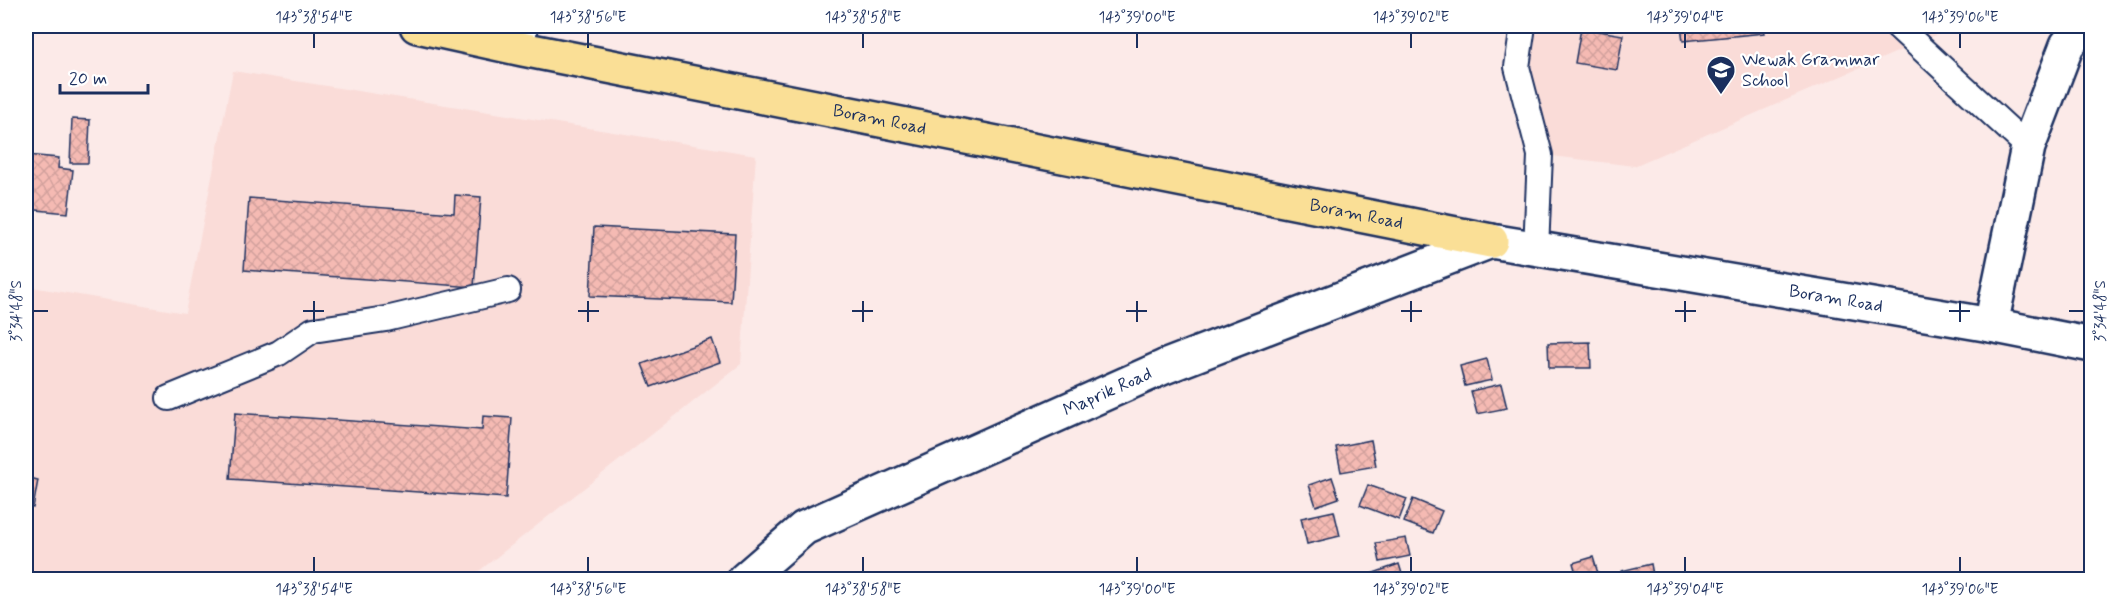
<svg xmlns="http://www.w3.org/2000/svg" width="2117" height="605" font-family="Mynerve,sans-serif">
	<defs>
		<pattern id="building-cross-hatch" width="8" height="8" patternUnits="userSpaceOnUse" patternTransform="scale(1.5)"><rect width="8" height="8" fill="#f5bab3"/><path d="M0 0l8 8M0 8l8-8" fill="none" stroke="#d1a09c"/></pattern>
	</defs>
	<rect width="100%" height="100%" fill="#fceae8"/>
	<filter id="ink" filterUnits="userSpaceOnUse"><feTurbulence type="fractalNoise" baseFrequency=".0167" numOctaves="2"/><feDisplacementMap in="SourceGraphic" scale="12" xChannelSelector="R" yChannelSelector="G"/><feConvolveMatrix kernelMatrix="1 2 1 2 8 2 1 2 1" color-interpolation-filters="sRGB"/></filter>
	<g filter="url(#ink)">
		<!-- built -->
		<g fill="#fadcd8">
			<path d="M1535,26H1957L1634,166L1552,156L1529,65Z"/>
			<path d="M233,71L756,155L741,364L469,579H26V286L185,313Z"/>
		</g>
		<!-- building -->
		<g fill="url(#building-cross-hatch)" stroke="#1b2f5e" stroke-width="1.5">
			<path d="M1681,26H1763L1764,33L1683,41Z"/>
			<path d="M1581,28L1623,35L1617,70L1575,63Z"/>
			<path d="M72,119L90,120L88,163H70Z"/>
			<path d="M26,155L59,158L58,168L73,170L68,213L26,209Z"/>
			<path d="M455,195L481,197L474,287L244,270L249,198L454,213Z"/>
			<path d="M594,227L735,234L731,302L590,296Z"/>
			<path d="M712,339L720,362L651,387L642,364Z"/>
			<path d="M1590,342L1591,368H1549L1548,343Z"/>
			<path d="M1487,359L1492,380L1465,386L1460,366Z"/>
			<path d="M1501,384L1507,408L1477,414L1471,391Z"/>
			<path d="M235,413L482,430L483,416L512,418L506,498L230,479Z"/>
			<path d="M1371,440L1376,466L1341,472L1336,447Z"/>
			<path d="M26,477L38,480L33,508L26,507Z"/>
			<path d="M1332,477L1339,498L1316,506L1309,485Z"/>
			<path d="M1368,485L1407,499L1399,520L1360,505Z"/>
			<path d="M1413,499L1442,511L1433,533L1404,522Z"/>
			<path d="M1334,511L1340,536L1307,544L1301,518Z"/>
			<path d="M1406,538L1410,556L1380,562L1376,543Z"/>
			<path d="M1593,557L1600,580H1578L1573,563Z"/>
			<path d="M1399,564L1404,580L1357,579Z"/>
			<path d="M1651,564L1654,580H1622L1621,571Z"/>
		</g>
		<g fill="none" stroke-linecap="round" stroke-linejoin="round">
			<!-- street casing -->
			<g stroke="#1b2f5e" stroke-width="28">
				<g id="street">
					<path d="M1523,26L1517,67L1540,155L1536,250"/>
					<path d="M1897,26L2028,147"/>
					<path d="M522,49L525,26"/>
					<path d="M169,398L279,353L313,330L386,319L508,290"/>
				</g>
			</g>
			<!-- secondary casing -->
			<g stroke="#1b2f5e" stroke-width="38">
				<g id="secondary">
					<path d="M1991,325L2028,147L2067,45L2083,26"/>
					<path id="s1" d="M744,580L804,528L1164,367L1491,241L1991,325L2092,345"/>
				</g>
			</g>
			<!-- primary casing -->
			<g stroke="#1b2f5e" stroke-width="38">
				<g id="primary">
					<path id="s2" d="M417,26L522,49L1491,241"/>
				</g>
			</g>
			<!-- street -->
			<use href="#street" stroke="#fff" stroke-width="24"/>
			<!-- secondary -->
			<use href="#secondary" stroke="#fff" stroke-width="33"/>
			<!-- primary -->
			<use href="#primary" stroke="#fadf96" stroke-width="33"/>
		</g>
	</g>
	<!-- ticks -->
	<path fill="none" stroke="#1b2f5e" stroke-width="2" d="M314,33V48M588,33V48M863,33V48M1137,33V48M1411,33V48M1685,33V48M1960,33V48M314,301V322M588,301V322M863,301V322M1137,301V322M1411,301V322M1685,301V322M1960,301V322M33,311H48M303,311H324M578,311H599M852,311H873M1126,311H1147M1401,311H1422M1675,311H1696M1949,311H1970M2069,311H2084M314,557V572M588,557V572M863,557V572M1137,557V572M1411,557V572M1685,557V572M1960,557V572"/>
	<!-- icons -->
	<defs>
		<g id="school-pin" transform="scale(1.5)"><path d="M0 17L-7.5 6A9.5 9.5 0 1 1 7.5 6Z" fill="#1b2f5e" stroke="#fff"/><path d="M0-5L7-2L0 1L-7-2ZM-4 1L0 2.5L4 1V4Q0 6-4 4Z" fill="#fff"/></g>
	</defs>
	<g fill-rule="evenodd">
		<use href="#school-pin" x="1721" y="70"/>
	</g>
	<g text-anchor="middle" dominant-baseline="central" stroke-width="4.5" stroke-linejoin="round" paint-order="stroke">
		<!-- poi labels -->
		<g font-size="18" fill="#1b2f5e" stroke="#fff" text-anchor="start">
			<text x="1742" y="60">Wewak Grammar<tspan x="1742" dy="21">School</tspan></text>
		</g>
		<!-- street labels -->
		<g font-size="18" fill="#1b2f5e" stroke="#fff">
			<text stroke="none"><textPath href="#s2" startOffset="472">Boram Road</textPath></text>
			<text stroke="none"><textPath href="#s2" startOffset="958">Boram Road</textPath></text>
			<text stroke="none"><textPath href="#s1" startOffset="1174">Boram Road</textPath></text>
			<text stroke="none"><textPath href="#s1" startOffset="412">Maprik Road</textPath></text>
		</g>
	</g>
	<!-- margin -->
	<rect width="2117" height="605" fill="none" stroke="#fff" stroke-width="66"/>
	<!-- scale -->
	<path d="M60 84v9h88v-9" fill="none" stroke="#1b2f5e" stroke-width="3"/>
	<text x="69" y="84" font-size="18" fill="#1b2f5e" stroke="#ffffff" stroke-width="4.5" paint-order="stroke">20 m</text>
	<rect x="33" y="33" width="2051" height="539" fill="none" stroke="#1b2f5e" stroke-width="2"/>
	<g font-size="15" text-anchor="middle" fill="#1b2f5e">
		<text x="314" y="22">143°38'54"E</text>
		<text x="588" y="22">143°38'56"E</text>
		<text x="863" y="22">143°38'58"E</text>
		<text x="1137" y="22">143°39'00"E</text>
		<text x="1411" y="22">143°39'02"E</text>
		<text x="1685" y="22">143°39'04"E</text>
		<text x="1960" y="22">143°39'06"E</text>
		<text transform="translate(16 311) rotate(-90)" y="5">3°34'48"S</text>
		<text transform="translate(2100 311) rotate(-90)" y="5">3°34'48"S</text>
		<text x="314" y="594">143°38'54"E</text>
		<text x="588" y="594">143°38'56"E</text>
		<text x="863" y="594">143°38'58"E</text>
		<text x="1137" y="594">143°39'00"E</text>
		<text x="1411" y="594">143°39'02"E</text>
		<text x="1685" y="594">143°39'04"E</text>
		<text x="1960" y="594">143°39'06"E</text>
	</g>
</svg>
